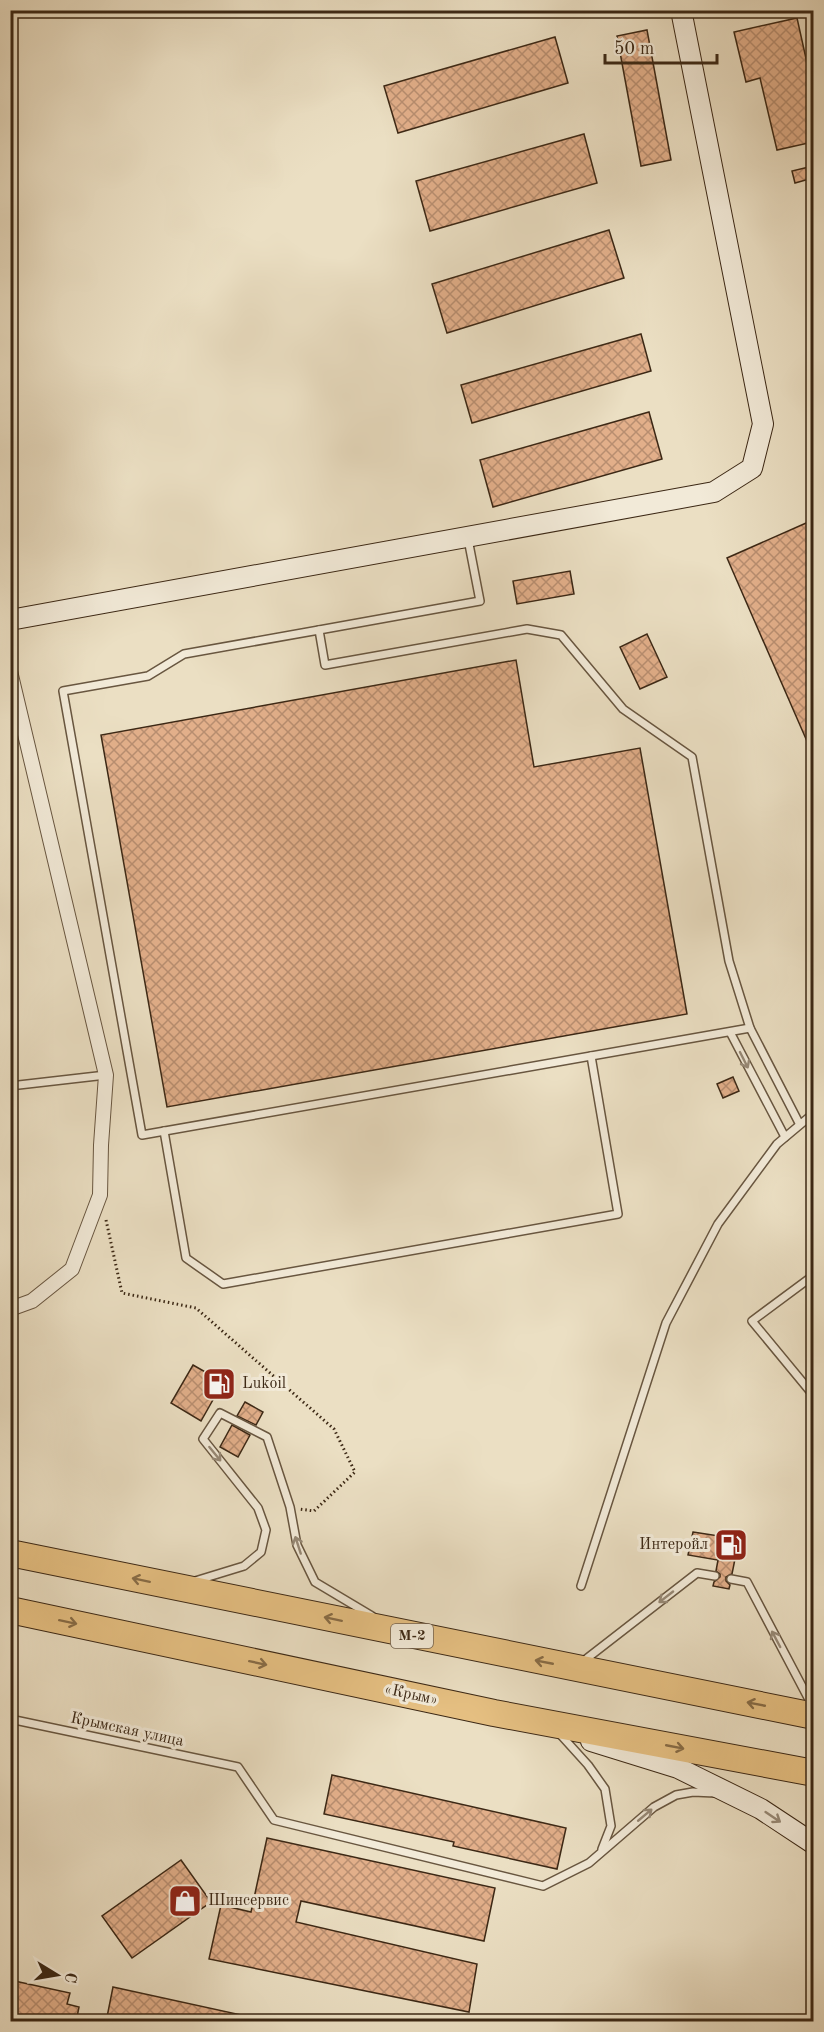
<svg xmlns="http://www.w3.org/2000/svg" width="824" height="2032" font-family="'Old Standard TT',serif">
	<defs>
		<pattern id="building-cross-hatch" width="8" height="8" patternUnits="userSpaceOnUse" patternTransform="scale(1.5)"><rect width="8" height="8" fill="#e2af8a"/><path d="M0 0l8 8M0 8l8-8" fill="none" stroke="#b88e70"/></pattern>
	</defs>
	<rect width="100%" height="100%" fill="#ebdfc3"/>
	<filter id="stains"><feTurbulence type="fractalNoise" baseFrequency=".00333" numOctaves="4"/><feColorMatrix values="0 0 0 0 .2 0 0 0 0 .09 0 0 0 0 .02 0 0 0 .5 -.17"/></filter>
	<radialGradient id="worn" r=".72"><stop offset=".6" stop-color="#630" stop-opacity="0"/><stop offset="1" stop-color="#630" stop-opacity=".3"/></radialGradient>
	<!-- building -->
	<g fill="url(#building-cross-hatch)" stroke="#3c2815" stroke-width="1.5">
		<path d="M797,18L813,90V142L777,150L760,78L746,82L734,32Z"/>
		<path d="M647,30L671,160L641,166L617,36Z"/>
		<path d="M555,37L568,83L398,133L384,86Z"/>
		<path d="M584,134L597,183L430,231L416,181Z"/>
		<path d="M813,166V178L795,183L792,171Z"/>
		<path d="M609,230L624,278L447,333L432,284Z"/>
		<path d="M641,334L651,371L472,423L461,385Z"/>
		<path d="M649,412L662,459L493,507L480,460Z"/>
		<path d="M813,520V755L727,558Z"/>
		<path d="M570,571L574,594L517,604L513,581Z"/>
		<path d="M647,634L667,677L640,689L620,647Z"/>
		<path d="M516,660L534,767L640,748L687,1014L167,1107L101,735Z"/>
		<path d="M733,1077L739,1091L723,1098L717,1084Z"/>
		<path d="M193,1365L223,1382L201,1421L171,1403Z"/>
		<path d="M245,1402L263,1412L256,1425L237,1416Z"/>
		<path d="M232,1425L250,1435L238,1457L220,1447Z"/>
		<path d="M693,1532L739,1539L732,1574L726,1577V1581L730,1585L729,1589L713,1586L714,1582L720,1577V1574L716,1571L718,1560L688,1555Z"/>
		<path d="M332,1775L566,1828L557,1869L453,1846L454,1842L324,1814Z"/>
		<path d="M267,1838L495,1888L484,1941L301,1901L296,1922L477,1964L469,2012L209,1959L221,1905L251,1912Z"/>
		<path d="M181,1860L211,1902L132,1958L102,1916Z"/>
		<path d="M10,1980L70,1993L67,2004L79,2007L76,2022H10Z"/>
		<path d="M113,1987L246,2016V2022H106Z"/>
	</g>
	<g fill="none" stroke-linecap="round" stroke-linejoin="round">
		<!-- lane casing -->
		<g stroke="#685640" stroke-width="10">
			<g id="lane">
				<path d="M468,539L480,601L319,630L325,665L527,629L561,635L623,709L692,757L729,961L750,1028L799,1123"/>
				<path d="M319,630L184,654L148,676L63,691L142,1135L750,1028"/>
				<path d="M730,1032L785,1137"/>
				<path d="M10,1086L106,1075"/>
				<path d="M164,1131L186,1258L223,1284L618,1214L591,1056"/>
				<path d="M814,1275L752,1321L814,1396"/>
				<path d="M731,1579L747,1582L814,1709"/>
				<path d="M195,1581L244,1566L261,1552L266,1530L258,1508L203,1439L220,1413L267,1437L290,1507L297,1545L315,1582L372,1616"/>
				<path d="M581,1586L666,1323L718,1224L777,1144L814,1113"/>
				<path d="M581,1663L697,1573L715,1576"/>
				<path d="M10,1719L238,1767L274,1820L543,1886L589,1863L654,1807L676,1795L693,1792L715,1793"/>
				<path d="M559,1733L588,1765L605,1789L611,1826L602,1849"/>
			</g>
		</g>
		<!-- street casing -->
		<g stroke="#685640" stroke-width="16">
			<path id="street" d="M10,671L106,1075L101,1145L100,1195L72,1269L32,1301L10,1309"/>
		</g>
		<!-- secondary casing -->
		<g stroke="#3c2815" stroke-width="22">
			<g id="secondary">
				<path d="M10,620L714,492L752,468L763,424L681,10"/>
				<path d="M591,1741L678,1768L761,1809L814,1844"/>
			</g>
		</g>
		<!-- highway casing -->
		<g stroke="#3c2815" stroke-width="28">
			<g id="highway">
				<path d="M10,1553L814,1716"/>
				<path d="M10,1610L494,1713L814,1773"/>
			</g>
		</g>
		<!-- path -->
		<path stroke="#3c2815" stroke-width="3" stroke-dasharray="1.5 3" stroke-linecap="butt" d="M106,1220L122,1293L196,1308L334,1429L355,1472L314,1511L299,1509"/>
		<!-- lane -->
		<use href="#lane" stroke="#f2ead8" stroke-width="7"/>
		<!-- street -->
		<use href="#street" stroke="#f2ead8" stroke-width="14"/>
		<!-- secondary -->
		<use href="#secondary" stroke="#f2ead8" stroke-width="20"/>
		<!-- highway -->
		<use href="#highway" stroke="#e6c082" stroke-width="26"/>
	</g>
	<!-- one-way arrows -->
	<defs><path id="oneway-shaft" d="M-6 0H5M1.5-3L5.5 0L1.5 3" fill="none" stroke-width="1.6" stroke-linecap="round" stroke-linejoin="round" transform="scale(1.5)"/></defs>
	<g stroke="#978976">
		<use href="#oneway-shaft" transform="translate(744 1060) rotate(63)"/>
		<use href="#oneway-shaft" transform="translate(215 1454) rotate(51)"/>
		<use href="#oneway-shaft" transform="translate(298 1545) rotate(-108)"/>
		<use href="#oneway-shaft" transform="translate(666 1597) rotate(142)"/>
		<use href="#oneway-shaft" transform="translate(776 1639) rotate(-118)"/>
		<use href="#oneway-shaft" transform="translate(645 1815) rotate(-40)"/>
		<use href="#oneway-shaft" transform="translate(773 1817) rotate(34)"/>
	</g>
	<g stroke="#886c46">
		<use href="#oneway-shaft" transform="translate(141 1580) rotate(-168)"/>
		<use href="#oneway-shaft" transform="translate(333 1619) rotate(-168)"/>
		<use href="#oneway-shaft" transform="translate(68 1622) rotate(12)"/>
		<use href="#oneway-shaft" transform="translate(544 1662) rotate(-169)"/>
		<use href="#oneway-shaft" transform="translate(258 1663) rotate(12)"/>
		<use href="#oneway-shaft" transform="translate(756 1704) rotate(-169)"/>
		<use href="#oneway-shaft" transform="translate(675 1747) rotate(11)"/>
	</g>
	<!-- icons -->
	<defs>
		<g id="fuel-square" transform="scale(1.725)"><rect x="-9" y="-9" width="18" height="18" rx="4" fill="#8f2418" stroke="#f2ead8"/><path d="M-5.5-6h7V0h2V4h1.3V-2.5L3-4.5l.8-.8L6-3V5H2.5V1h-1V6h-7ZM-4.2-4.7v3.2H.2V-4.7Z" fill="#fff"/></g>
		<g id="shop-square" transform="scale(1.725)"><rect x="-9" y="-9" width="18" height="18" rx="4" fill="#8f2418" stroke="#f2ead8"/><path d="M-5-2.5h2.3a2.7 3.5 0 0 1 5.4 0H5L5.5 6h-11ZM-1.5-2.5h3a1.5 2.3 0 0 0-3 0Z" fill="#fff"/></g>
	</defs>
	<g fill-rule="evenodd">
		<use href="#fuel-square" x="219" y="1384"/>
		<use href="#fuel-square" x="731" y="1545"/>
		<use href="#shop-square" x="185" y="1901"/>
	</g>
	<g text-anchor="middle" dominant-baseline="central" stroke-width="6" stroke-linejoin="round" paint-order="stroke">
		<!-- shield labels -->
		<rect fill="#f2ead8" stroke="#736250" stroke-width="1.5" x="391" y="1624" width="42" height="24" rx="4.5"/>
		<g font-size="15" font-weight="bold" fill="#3c2815">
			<text x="412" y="1636">М-2</text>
		</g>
		<!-- poi labels -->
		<g font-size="16" fill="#3c2815" stroke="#f2ead8" text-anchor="start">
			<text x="242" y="1384">Lukoil</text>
			<text x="708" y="1545" text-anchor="end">Интеройл</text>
			<text x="208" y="1901">Шинсервис</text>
		</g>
		<!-- street labels -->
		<g font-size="16" fill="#3c2815" stroke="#f2ead8">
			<text transform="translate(411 1695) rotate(12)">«Крым»</text>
			<text transform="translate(127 1730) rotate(12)">Крымская улица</text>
		</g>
	</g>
	<!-- margin -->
	<rect width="824" height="2032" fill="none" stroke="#ebdfc3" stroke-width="36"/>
	<rect x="12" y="12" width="800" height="2008" fill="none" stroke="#3c2815" stroke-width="3"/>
	<rect x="18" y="18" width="788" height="1996" fill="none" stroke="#3c2815" stroke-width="1.5"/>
	<!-- north arrow -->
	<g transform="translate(57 1975) rotate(101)" stroke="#f2ead8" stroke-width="4.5" paint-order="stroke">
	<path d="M0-4.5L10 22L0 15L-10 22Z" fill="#3c2815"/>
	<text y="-9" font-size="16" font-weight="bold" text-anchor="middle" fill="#3c2815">С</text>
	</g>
	<!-- scale -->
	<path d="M605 54v9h112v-9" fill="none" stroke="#3c2815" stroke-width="3"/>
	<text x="614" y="54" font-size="18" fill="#3c2815" stroke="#f2ead8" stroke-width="4.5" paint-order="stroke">50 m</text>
	<rect width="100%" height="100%" filter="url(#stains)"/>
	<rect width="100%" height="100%" fill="url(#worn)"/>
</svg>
